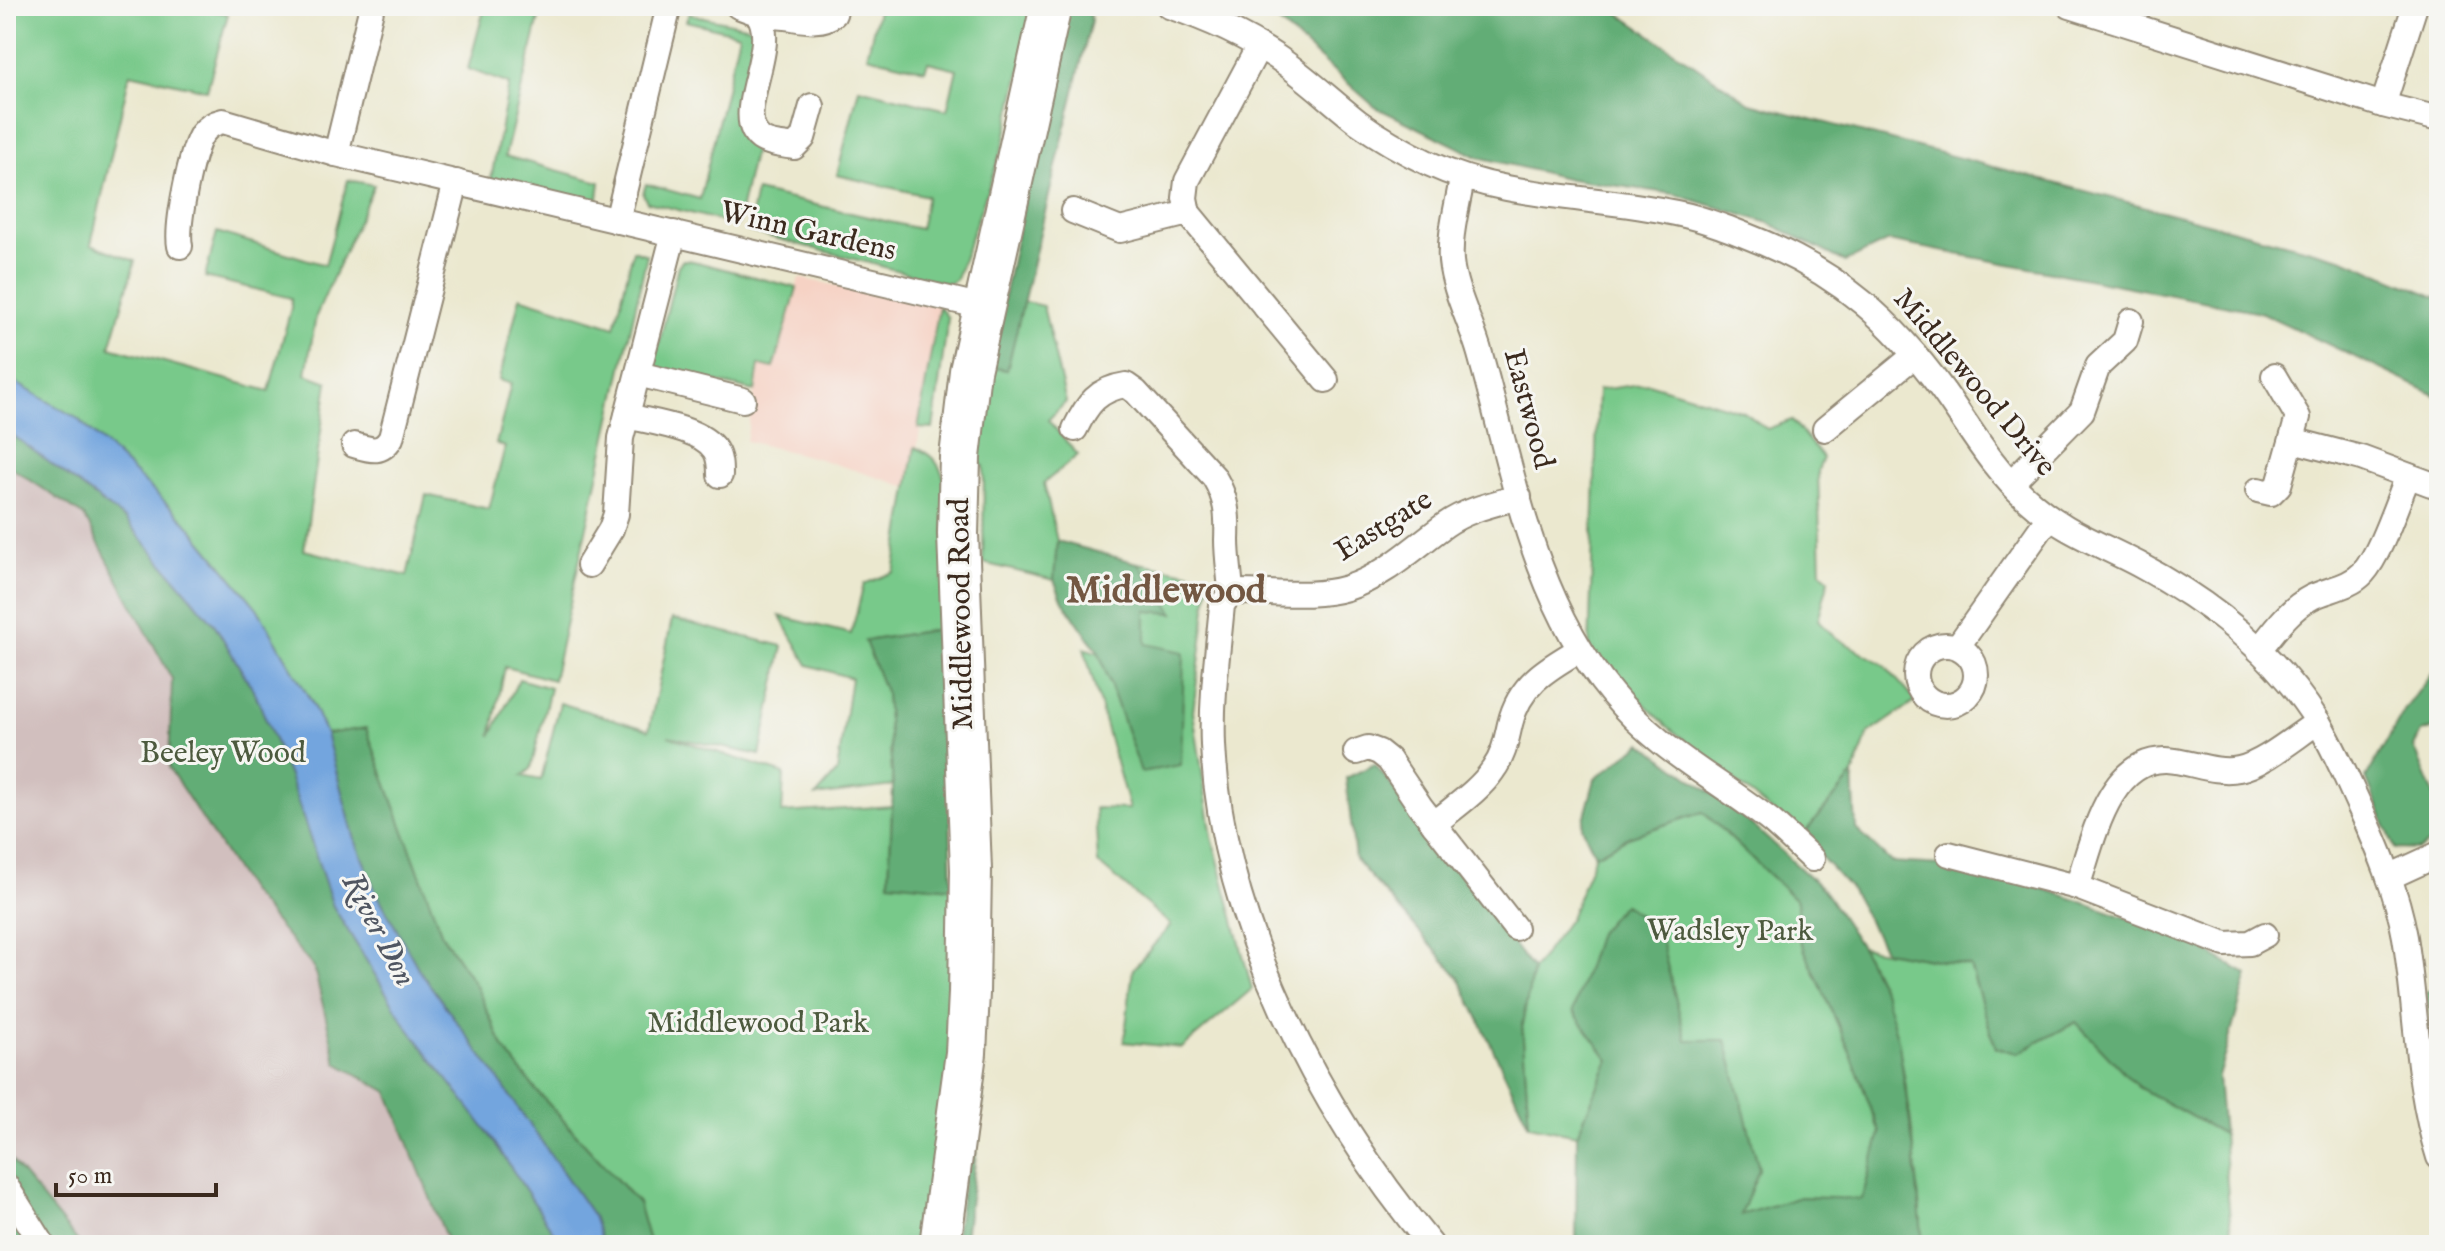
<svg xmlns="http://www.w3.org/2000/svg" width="2445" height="1251" font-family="'IM FELL English',serif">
	<rect width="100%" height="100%" fill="#f6f6f2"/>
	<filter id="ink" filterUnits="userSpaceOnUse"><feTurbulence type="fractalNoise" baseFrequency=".0125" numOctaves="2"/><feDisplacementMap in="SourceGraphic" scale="16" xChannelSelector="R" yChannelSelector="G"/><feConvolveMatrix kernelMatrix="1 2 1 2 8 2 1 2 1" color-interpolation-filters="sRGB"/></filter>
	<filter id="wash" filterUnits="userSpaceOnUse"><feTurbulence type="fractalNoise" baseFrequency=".006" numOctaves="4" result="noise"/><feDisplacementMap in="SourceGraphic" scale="32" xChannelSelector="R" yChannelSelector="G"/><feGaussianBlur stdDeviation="1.8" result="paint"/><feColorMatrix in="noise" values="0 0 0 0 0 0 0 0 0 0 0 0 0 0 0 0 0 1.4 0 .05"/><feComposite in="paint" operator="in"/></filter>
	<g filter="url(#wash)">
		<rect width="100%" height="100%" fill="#ebe8cf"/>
		<!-- built -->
		<path fill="#f6d2c4" d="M799,278L939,306L911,488L816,458L746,441L759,365L775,368Z"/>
		<!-- industrial -->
		<path fill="#d1bfbe" d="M6,464L84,516L172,679L169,769L249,891L314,968L337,1063L388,1092L449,1245H81L6,1154Z"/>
		<!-- green -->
		<g fill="#78c98a" stroke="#5a7a54" stroke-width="2">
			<path d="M6,6H194L228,14L207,90L130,73L91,244L135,261L110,347L269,391L291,308V298L205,277L217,232L325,265L348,180L374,185L316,316L306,374L328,382L304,550L407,576L426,495L489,509L505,447L496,444L511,384L499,380L520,297L615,327L633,250L647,255L553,680L505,667L491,736L519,679L550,688L531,769L522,776L541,780L560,703L649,730L672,619L783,646L760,755L668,736L784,774L782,813L892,806L889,881L952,888L955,1020L930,1245H650L638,1203L536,1090L503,1047L476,986L442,935L366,728L326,734L311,701L257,608L186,522L78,419L6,377Z"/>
			<path d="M485,6H542L505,156L600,182L598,198L591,201L491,179L509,84L468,69Z"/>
			<path d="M879,6H1035L1004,143L956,279L948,284L748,231L756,191L920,229L927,196L837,175L859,88L947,110L957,69L928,62L925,70L867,56Z"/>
			<path d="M689,14L750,27L755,32L735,124L741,139L754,149L737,225L647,202L643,194L646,184L700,199L739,34L686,21Z"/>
			<path d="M683,260L693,261L797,288L774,368L759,365L755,391L656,368L655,360L678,266Z"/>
			<path d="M1021,301L1043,306L1066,402L1048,420L1078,455L1044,483L1057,541L1054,580L983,563L984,466L977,463L989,367L1007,370Z"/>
			<path d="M939,306L948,318L933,429L918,428Z"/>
			<path d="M1648,383L1744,412L1767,429L1792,420L1823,458L1818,470L1821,572L1829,579L1818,620L1835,637L1884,665L1916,701L1868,734L1853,775L1802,836L1666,725L1589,650L1598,390Z"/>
			<path d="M915,447C932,455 938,461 944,478L946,628L865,641L886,694L893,786L816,796L837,772L851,678L808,665L780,616L851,634L864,584L894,572Z"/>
			<path d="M1138,563L1210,576L1193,712L1212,837L1252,989L1182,1048L1124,1042L1133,969L1171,925L1098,863L1095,808L1129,809L1084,648L1099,653L1141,771L1146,610L1173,613Z"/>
			<path d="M1703,812L1797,901L1798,935L1851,1054L1880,1134L1862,1200L1800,1197L1741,1215L1759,1169L1726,1041H1686L1658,929L1624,904L1598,933L1609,1060L1577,1135L1529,1125L1522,1024L1533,970L1570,918L1595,855L1631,836Z"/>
			<path d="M1861,947L1970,966L1996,1048L2018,1053L2076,1022L2138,1087L2223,1134L2232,1245H1923C1915,1162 1911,1076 1885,997C1879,979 1869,963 1861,947Z"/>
			<path d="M2427,991H2439V1056L2434,1041Z"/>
		</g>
		<!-- forest -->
		<g fill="#62ad76" stroke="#4e6c4a" stroke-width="2">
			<path d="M1089,6L1091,21L1007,370L989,367L1064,14Z"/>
			<path d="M1260,6H1608L1750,103L2341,258L2439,298V397L2260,312L1888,241L1845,262L1769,223L1674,194L1570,179L1478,157L1375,107Z"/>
			<path d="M6,430L126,520L215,625L256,695L289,776L333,906L406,1025L489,1134L562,1245H449L388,1092L337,1063L314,968L249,891L169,768L172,679L84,516L6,464Z"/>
			<path d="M1057,541L1138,563L1174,613L1146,611V644L1184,652L1181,765L1141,772L1099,653L1063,601L1054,580Z"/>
			<path d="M946,628L952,888L889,882L893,786L886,694L865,641Z"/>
			<path d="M2439,664V727L2421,732L2414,747L2439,807V837L2418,850L2395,849L2366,778L2405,709Z"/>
			<path d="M366,728L442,935L476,986L503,1047L536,1090L638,1203L650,1245H603L593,1216L492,1070L419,970L376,892L355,840L326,734Z"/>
			<path d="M1642,743L1739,813L1823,889L1861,947L1885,995L1899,1044L1914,1152L1923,1245H1576L1577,1135L1609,1060L1573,1011L1598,933L1623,904L1658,929L1686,1040H1726L1759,1169L1741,1215L1800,1197L1862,1199L1880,1133L1851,1054L1798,935L1797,901L1703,812L1631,836L1595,855L1582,827L1595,779Z"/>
			<path d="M1375,764L1533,970L1522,1024L1529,1125L1459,977L1355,859L1346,778Z"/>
			<path d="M1853,775L1856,829L1891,862L1960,866L2054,892L2181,937L2248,975L2218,1077L2223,1134L2138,1087L2076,1022L2018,1053L1996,1048L1970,966L1885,951L1850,888L1802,836Z"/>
			<path d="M980,1072L983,1101L964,1245H954Z"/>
			<path d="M6,1154L81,1245H6Z"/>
		</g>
		<!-- water -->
		<path fill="#73a5de" stroke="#57687e" stroke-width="2" d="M6,377L78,419L186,522L257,608L311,701L326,734L355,840L376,892L419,970L492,1070L593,1216L603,1245H562L489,1134L406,1025L333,906L289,776L256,695L215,625L126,520L6,430Z"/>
	</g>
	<g filter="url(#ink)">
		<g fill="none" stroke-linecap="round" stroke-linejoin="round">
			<!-- minor casing -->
			<g stroke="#938976" stroke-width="28">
				<g id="minor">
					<path d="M738,6L757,13C783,45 727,119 763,140C772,145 785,145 794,147L803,138L812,106"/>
					<path d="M1169,6C1208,19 1244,35 1278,58C1306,77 1331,101 1358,122C1380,138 1405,152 1430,164C1507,200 1594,195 1676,213C1706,219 1735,231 1764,243C1841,276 1892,321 1941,388C1969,426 1990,466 2026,498C2062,531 2096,542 2138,564C2208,601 2275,653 2318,722C2334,748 2346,777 2359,805C2378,847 2397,891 2405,937C2417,1011 2416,1085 2439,1157"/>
					<path d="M2070,6L2383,105L2439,119"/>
					<path d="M762,19C786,10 813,30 834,14L836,6"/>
					<path d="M1259,46L1187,181L1185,198L1188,213L1326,380"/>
					<path d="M2383,105L2415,6"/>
					<path d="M336,154L372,6"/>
					<path d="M1462,178C1458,204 1449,234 1451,261C1454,292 1472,324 1480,354C1513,471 1532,598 1612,694C1659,751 1716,778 1772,822C1786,834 1799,847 1812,859"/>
					<path d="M1073,211L1120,230L1188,213"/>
					<path d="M617,221L669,6"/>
					<path d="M180,246C176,226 191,150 202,134C208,126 214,123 223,121L336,154L983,307"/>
					<path d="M638,374L743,400"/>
					<path d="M627,416C651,422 701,428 715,450C720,458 720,467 720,475"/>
					<path d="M1075,429C1087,404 1098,389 1126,385L1136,392L1214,477C1227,499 1228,515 1227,540C1227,557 1230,575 1231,592L1222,605C1218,651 1211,698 1213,745C1222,924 1318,1109 1431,1245"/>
					<path d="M1825,429L1915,355"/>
					<path d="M2292,440L2361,458L2431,484"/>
					<path d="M354,445C371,450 381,454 391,438L456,182"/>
					<path d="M2011,483L2082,411L2098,366L2125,341L2131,321"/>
					<path d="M2258,490L2271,493L2279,485L2298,417L2274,376"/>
					<path d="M589,565L611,529L616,514L621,438L674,233"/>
					<path d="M1231,592C1270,591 1310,599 1347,588C1385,576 1413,548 1445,525C1466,510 1493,504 1519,497"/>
					<circle cx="1946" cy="675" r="30"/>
					<path d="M1958,646L2049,517"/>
					<path d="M2259,650C2274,631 2290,608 2312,597C2329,589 2350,587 2363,573C2381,553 2397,502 2408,476"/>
					<path d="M1356,752L1368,748L1379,752L1389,760L1420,806L1515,928"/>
					<path d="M1434,824C1454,807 1479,791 1493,770C1504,755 1506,741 1510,724C1519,685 1546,669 1579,650"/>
					<path d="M1949,854L2077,887L2225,944L2250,943L2265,935"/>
					<path d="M2389,877L2439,854"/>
					<path d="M2077,887C2092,845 2107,759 2166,760C2190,761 2214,774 2239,769C2264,764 2296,736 2318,722"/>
					<path d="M6,1186L43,1245"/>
				</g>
			</g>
			<!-- primary casing -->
			<g stroke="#938976" stroke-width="44">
				<path id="primary" d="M940,1245L966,1053L969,993L971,870L958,534L960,457L970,371L1051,6"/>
			</g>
			<!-- minor -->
			<use href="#minor" stroke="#fff" stroke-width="24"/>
			<!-- primary -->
			<use href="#primary" stroke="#fff" stroke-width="40"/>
		</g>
	</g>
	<g text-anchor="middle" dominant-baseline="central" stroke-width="6" stroke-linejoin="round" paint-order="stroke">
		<!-- street labels -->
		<g font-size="30" fill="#3b2a1e" stroke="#f6f6f2">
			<text transform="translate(808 232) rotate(13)">Winn Gardens</text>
			<text transform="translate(1974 383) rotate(50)">Middlewood Drive</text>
			<text transform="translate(1528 409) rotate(75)">Eastwood</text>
			<text transform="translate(1384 526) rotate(-32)">Eastgate</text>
			<text transform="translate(962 614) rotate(-91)">Middlewood Road</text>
		</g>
		<!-- park labels -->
		<g font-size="30" fill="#4d5a3e" stroke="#f6f6f2">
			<text x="223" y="754">Beeley Wood</text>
			<text x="1730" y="932">Wadsley Park</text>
			<text x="758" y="1024">Middlewood Park</text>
		</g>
		<!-- water labels -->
		<g font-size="32" font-style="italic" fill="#4f5561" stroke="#f6f6f2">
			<text transform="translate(378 930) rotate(62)">River Don</text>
		</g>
		<!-- district labels -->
		<g font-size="38" font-weight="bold" fill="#735742" stroke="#f6f6f2">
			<text x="1166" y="592">Middlewood</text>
		</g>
	</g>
	<!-- margin -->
	<rect width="2445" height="1251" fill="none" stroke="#f6f6f2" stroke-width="32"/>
	<!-- scale -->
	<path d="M56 1183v12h160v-12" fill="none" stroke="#3b2a1e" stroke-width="4"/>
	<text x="68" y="1183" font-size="24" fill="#3b2a1e" stroke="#f6f6f2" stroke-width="6" paint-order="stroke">50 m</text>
</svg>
